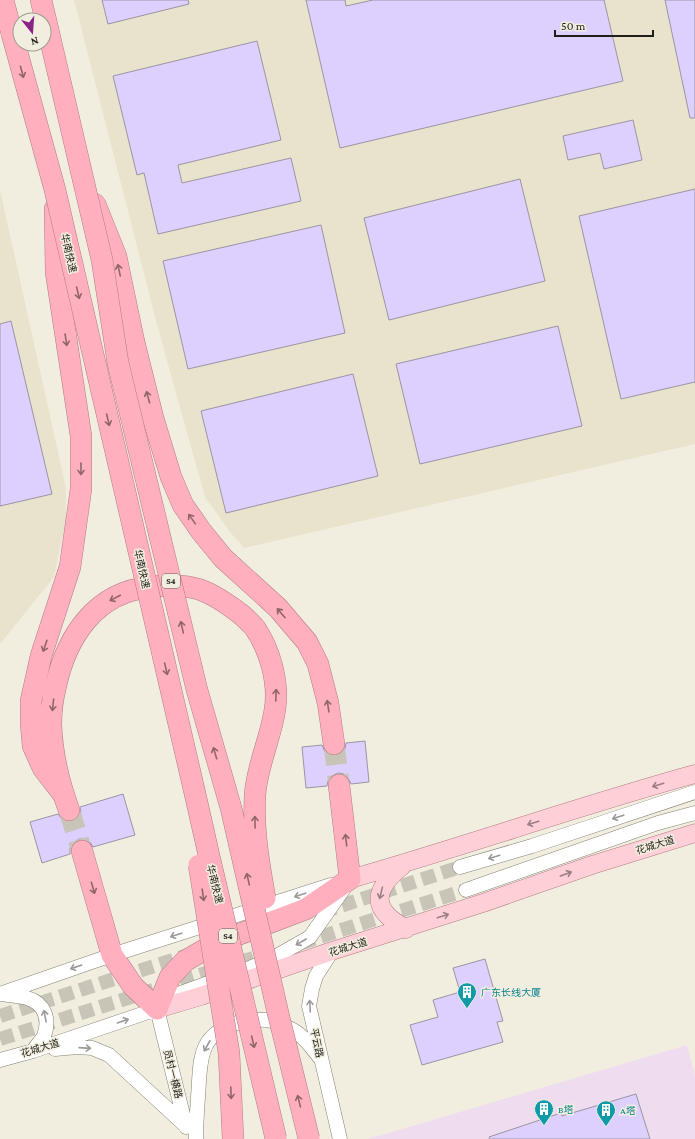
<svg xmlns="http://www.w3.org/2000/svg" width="695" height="1139" font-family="'Crimson Pro','Noto Sans SC',serif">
<rect width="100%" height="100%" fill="#f2eedf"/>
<path fill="#efddef" d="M687,1045L695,1075V1139H368Z"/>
<path fill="#e9e2cc" d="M74,0H695V444L244,548L230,532L205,497L159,332Z
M0,190L66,488V520L54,577L0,644Z"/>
<path fill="#ddd0fe" stroke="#9995a3" d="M102,0H188L189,4L108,24Z
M306,0H345L346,6L373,0H604L623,81L340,148Z
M665,0H695V118H690Z
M257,41L281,140L178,165L182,183L291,158L301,201L158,234L144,173L137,175L113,76Z
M633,120L642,160L604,169L600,153L568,160L563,136Z
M520,179L545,281L389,320L364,218Z
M695,189V382L621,399L579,216Z
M321,225L345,333L188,369L163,261Z
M11,321L52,494L0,506V324Z
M558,326L582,426L420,464L396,364Z
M353,374L378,476L226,513L201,411Z
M365,741L369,782L351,784L348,778L344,774L338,773L332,776L328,781L327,786L306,788L302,747L322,745L325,752L330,755L335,756L342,753L345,749L346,743Z
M123,794L135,835L93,847L90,842L85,839H79L73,843L70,848V854L42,863L30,822L58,814L62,819L67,822L73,821L78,817L81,813L80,807Z
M485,959L503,1021L497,1022L503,1042L422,1065L410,1025L438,1017L433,1000L460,992L453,968Z
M636,1094L650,1139H490L489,1137L561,1113L562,1116Z"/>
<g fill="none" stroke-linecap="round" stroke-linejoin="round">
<path stroke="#c8c4b7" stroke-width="14" stroke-dasharray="14 7" stroke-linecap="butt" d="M322,912L460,867
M301,943L466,890
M0,1016L188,955
M0,1039L272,952"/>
<path stroke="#c8c4b7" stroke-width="21" stroke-dasharray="21 10" stroke-linecap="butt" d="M334,744L339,785
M69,810L82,851"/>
<defs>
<path id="minor" d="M460,867L532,846L695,792
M466,890L658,823L695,813
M332,951L316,976L312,989L309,1006L340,1139
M0,994L112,955L331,885
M2,994C11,996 20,996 27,998C45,1003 50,1020 44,1036C41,1041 36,1046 33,1051
M157,1009L186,1127
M55,1049L77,1047L92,1048L109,1055L186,1126
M0,1060L33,1051L157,1009L178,994L252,967L273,958L310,937L345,887
M196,1139C196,1119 198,1101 199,1081C200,1069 200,1057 206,1045C217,1025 246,1018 267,1020C275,1021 286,1026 293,1030C304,1036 312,1048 320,1058"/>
<path id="major" d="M402,866C386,879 369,898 388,916C393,921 400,925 406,929
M350,879C466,846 579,806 695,774
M157,1009L201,996L332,951L483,903L592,865L695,833"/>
<path id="highway" d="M3,0L12,34
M41,0L46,21
M95,204L116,256L134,342L153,418L171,477L183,505L201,531L223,558L278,608L307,642L318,664L328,703L334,744
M55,209L56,272L81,436V489L70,567L41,656L31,701V724L33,746L43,768L63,794
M69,810C59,783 52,753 51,724C51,711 53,697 56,685C67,636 96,592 150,587C193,582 208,589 242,615
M82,851L112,955L133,986L157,1009L170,977L185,961L216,943L306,909L350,879L339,785"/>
</defs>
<use href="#minor" stroke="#848073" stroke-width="15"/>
<use href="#major" stroke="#b17c84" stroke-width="19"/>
<use href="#highway" stroke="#b17c84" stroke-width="22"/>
<use href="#minor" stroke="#fff" stroke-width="14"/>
<use href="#major" stroke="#ffcfd8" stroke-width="18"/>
<use href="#highway" stroke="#ffafbe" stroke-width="21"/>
<defs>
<path id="highway-bridge" d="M46,21L102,260L118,363L197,690L231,808L278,1013L309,1139
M12,34L55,190L196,798L210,860L276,1139
M242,615C246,619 251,623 255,628C270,650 279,682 275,709C271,738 257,765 255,795C253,830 259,864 265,898
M199,865L229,1053L233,1139"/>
</defs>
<use href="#highway-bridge" stroke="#b17c84" stroke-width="22" stroke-linecap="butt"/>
<use href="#highway-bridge" stroke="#ffafbe" stroke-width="21"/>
</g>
<defs><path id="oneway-shaft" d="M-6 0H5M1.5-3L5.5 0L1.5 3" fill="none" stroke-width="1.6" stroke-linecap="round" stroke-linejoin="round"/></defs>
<g stroke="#90666c">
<use href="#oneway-shaft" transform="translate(22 72) rotate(75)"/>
<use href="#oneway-shaft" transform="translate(119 270) rotate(-102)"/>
<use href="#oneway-shaft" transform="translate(78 293) rotate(77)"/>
<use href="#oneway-shaft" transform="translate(66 340) rotate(81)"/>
<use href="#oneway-shaft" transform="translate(148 397) rotate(-105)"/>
<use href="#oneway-shaft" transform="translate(108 420) rotate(77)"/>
<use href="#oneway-shaft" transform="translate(81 469) rotate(90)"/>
<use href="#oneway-shaft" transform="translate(192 519) rotate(-125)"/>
<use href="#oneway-shaft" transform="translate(115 598) rotate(152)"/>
<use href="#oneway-shaft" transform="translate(281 613) rotate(-131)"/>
<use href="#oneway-shaft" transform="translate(182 627) rotate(-103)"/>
<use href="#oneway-shaft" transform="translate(45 646) rotate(109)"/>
<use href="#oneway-shaft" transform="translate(166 669) rotate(77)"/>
<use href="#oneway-shaft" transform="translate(276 695) rotate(-88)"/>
<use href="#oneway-shaft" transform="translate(53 705) rotate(96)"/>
<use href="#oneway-shaft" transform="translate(328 706) rotate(-99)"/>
<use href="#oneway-shaft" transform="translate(215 753) rotate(-106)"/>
<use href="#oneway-shaft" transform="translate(255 822) rotate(-91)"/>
<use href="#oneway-shaft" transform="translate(346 840) rotate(-97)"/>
<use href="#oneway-shaft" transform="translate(248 879) rotate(-103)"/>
<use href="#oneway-shaft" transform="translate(93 888) rotate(74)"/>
<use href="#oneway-shaft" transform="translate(203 895) rotate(82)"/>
<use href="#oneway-shaft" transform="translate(253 1042) rotate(77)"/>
<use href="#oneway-shaft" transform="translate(231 1093) rotate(88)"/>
<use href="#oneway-shaft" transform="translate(299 1101) rotate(-104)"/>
</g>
<g stroke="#9b7f82">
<use href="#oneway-shaft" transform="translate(658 785) rotate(163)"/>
<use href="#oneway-shaft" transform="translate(533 823) rotate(163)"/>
<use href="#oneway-shaft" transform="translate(566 874) rotate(-20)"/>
<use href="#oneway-shaft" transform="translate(381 893) rotate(104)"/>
<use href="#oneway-shaft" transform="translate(443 916) rotate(-18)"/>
</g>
<g stroke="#9b9a98">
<use href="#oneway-shaft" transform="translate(618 817) rotate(162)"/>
<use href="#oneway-shaft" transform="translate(494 857) rotate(163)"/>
<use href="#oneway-shaft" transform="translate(300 895) rotate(162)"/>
<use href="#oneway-shaft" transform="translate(176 935) rotate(162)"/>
<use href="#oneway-shaft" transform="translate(301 942) rotate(150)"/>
<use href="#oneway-shaft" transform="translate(76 967) rotate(161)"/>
<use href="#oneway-shaft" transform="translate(310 1006) rotate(-93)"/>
<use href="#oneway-shaft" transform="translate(45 1016) rotate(-101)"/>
<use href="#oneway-shaft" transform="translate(123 1021) rotate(-19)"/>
<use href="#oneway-shaft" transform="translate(207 1046) rotate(119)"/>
<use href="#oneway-shaft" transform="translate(85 1048) rotate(4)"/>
</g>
<defs>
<symbol id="building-pin" viewBox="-11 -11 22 30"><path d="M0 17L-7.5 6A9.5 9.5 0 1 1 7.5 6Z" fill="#0f9aa8" stroke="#f2eedf"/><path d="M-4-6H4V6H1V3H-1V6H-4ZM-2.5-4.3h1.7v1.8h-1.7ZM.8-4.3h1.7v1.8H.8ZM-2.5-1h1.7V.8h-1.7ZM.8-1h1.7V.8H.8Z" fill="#fff"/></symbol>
</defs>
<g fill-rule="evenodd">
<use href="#building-pin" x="456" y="981" width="22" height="30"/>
<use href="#building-pin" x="533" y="1098" width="22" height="30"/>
<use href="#building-pin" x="595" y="1099" width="22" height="30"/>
</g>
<g text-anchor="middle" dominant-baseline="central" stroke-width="3" stroke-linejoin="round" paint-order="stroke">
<g fill="#f2eedf" stroke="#5f5c54" stroke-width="1">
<rect x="162" y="574" width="18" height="14" rx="3"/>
<rect x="219" y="929" width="18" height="14" rx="3"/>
</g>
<g font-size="9" font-weight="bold" fill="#201e19">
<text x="171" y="581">S4</text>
<text x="228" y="936">S4</text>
</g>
<g font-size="10" fill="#201e19" stroke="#f2eedf">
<text transform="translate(69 253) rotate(77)">华南快速</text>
<text transform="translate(142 569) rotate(77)">华南快速</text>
<text transform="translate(655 845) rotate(-17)">花城大道</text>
<text transform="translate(215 884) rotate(76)">华南快速</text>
<text transform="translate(348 947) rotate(-17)">花城大道</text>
<text transform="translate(317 1043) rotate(78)">平云路</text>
<text transform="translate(40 1048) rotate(-17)">花城大道</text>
<text transform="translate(173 1074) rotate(76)">员村一横路</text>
</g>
<g font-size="10" fill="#0d838f" stroke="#f2eedf" text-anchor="start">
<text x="481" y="992">广东长线大厦</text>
<text x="558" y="1109">B塔</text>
<text x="620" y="1110">A塔</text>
</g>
</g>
<g transform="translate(32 32) rotate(163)"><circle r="19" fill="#f2eedf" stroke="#9e9b90"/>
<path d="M0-3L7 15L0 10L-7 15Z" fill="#8b2288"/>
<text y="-6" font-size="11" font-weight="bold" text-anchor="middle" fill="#201e19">N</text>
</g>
<path d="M555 30v6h98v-6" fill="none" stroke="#201e19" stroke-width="2"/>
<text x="561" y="30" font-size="12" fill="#201e19" stroke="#f2eedf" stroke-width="3" paint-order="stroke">50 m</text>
</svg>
